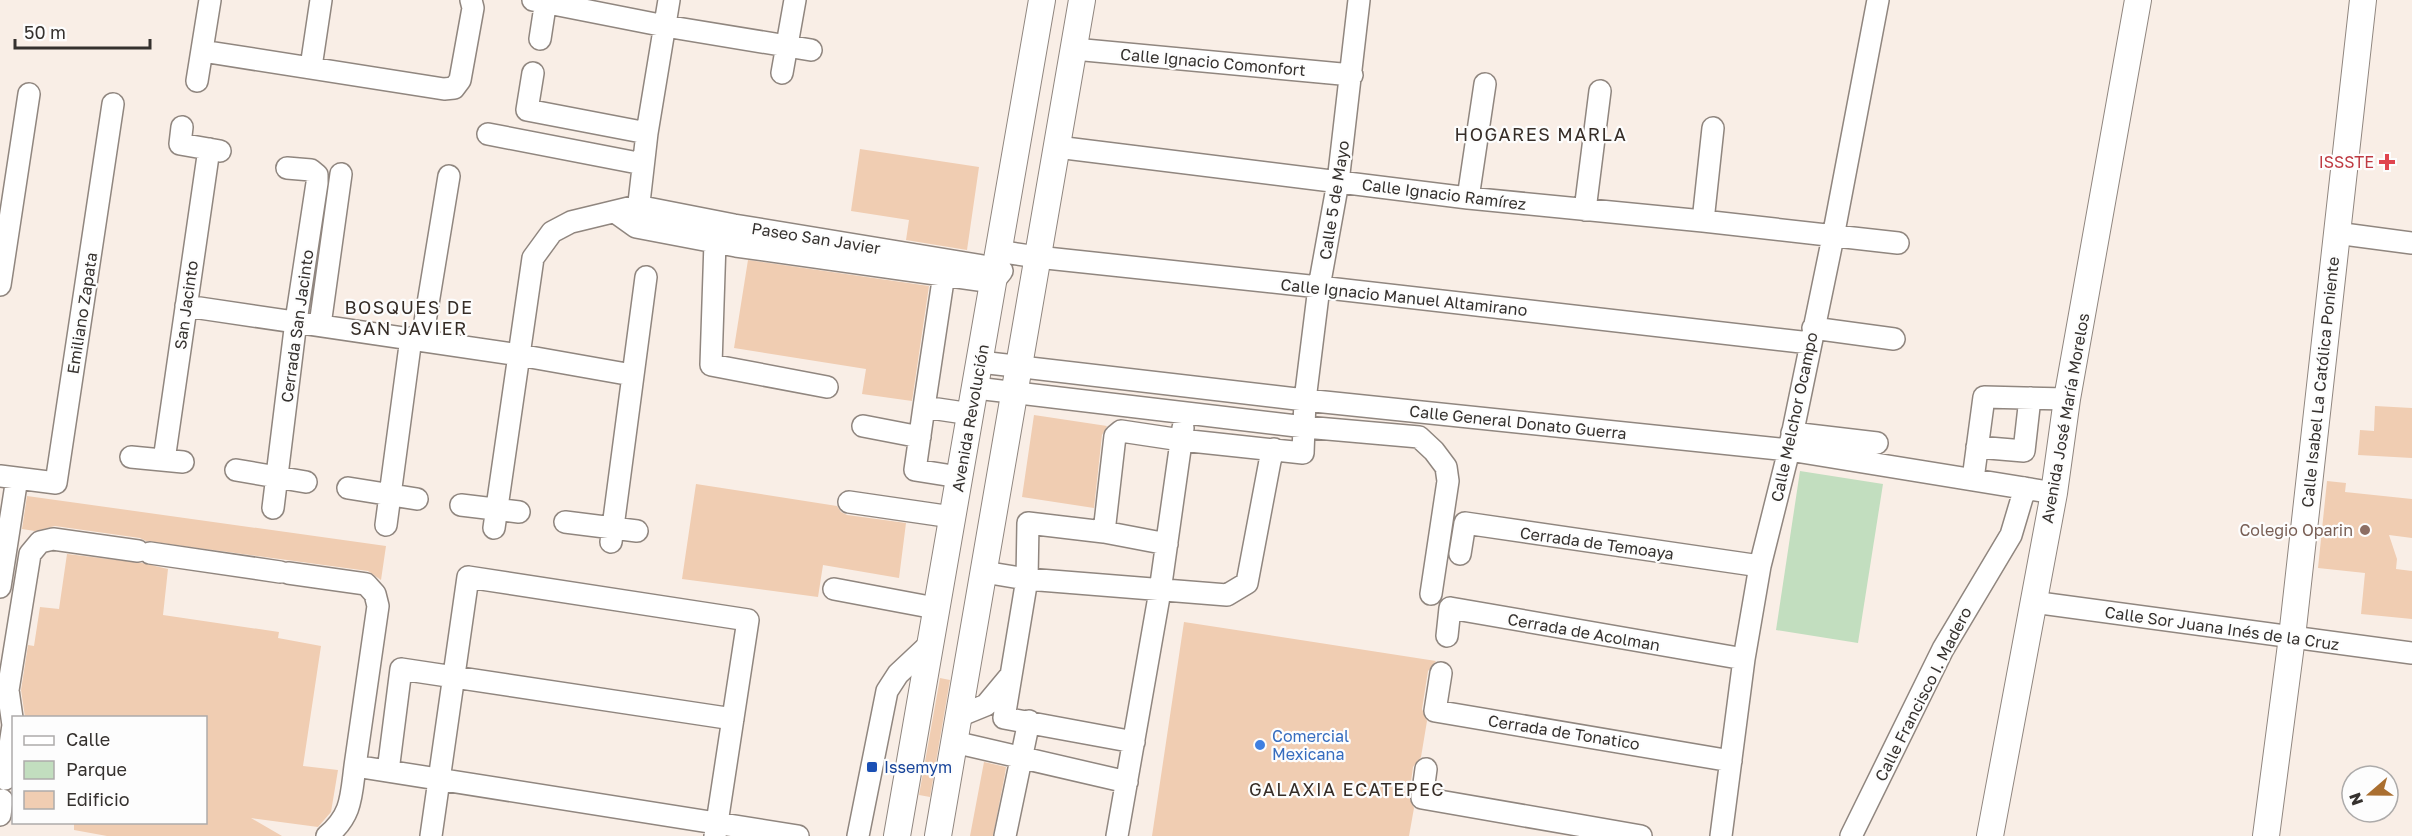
<svg xmlns="http://www.w3.org/2000/svg" width="2412" height="836" font-family="'Golos Text',sans-serif">
<rect width="100%" height="100%" fill="#f9eee6"/>
<path fill="#c2debf" d="M1800,471L1883,484L1858,643L1776,630Z"/>
<path fill="#f0cdb2" d="M860,149L979,167L967,250L906,240L909,220L851,211Z
M748,260L929,286L912,401L862,394L866,369L734,348Z
M2375,406L2412,408V458L2358,455L2360,430L2374,431Z
M1034,415L1107,426L1102,435L1094,508L1022,497Z
M2327,481L2346,483L2345,492L2412,499V538L2389,535L2397,559L2396,569L2412,571V619L2361,614L2365,573L2318,568Z
M696,484L837,506L841,512L847,515L906,523L899,578L823,565L818,597L682,579Z
M27,496L386,546L381,580L368,571L146,541L140,538L55,526L35,531L22,529Z
M67,554L142,563L168,569L163,615L279,632L278,638L321,646L303,766L338,770L331,812L318,827L251,818L282,836H107L74,830V822H206V717H25L21,690L28,645L34,646L40,607L59,609Z
M1184,622L1436,661L1428,671L1422,709L1427,721L1421,757L1413,767L1409,797L1414,808L1409,836H1152Z
M940,678L950,680L930,797L919,795Z
M984,762L1006,767L1005,774L993,836H970Z"/>
<g fill="none" stroke-linecap="round" stroke-linejoin="round">
<defs>
<path id="minor" d="M533,0L665,26L811,50
M540,39L546,0
M1074,49L1352,75
M202,51L444,89L454,88L460,80L473,8L471,0
M311,67L321,0
M533,73L527,110L647,133
M782,73L795,0
M197,81L210,0
M182,127L180,144L220,151
M488,134L643,164
M1057,147L1468,198L1703,221L1898,243
M1468,198L1485,84
M1585,210L1600,91
M615,212L636,227L736,246L993,282L1002,271
M637,220L647,133L669,0
M1703,221L1713,128
M2336,233L2412,243
M715,242L711,365L827,387
M998,251L1037,257L1319,287L1810,343
M944,274L924,407L971,414
M0,285L29,94
M186,306L519,355L632,375
M320,325L341,174
M1813,328L1894,339
M422,340L449,176
M980,362L1305,400L1789,450L2054,493
M976,388L1305,427L1419,437L1434,451L1446,467L1448,481L1431,594
M924,407L915,470L959,477
M863,426L920,437
M1792,433L1877,443
M1977,447L2024,451L2030,398
M131,457L183,462
M164,460L209,149
M236,470L306,482
M0,476L56,483L113,104
M1973,479L1984,397L2067,399
M348,488L417,499
M849,502L952,517
M461,505L519,512
M273,508L296,321L317,183V175L311,170L287,168
M565,522L637,531
M386,525L411,338
M494,528L533,258L552,232L571,222L637,206L734,225L995,268
M1104,532L1115,436L1121,431L1181,440L1303,453L1305,400L1319,287L1338,182L1359,0
M611,542L646,277
M150,553L280,572
M1460,554L1465,523L1760,566
M984,572L1027,579L1227,595L1247,583L1270,461L1274,449
M288,573L366,584L375,594L378,606L355,766
M0,587L17,478
M834,589L935,608
M2032,602L2412,653
M1447,636L1450,608L1744,659
M1441,673L1435,711L1731,761
M959,716L986,705L1011,675
M954,742L1127,782
M1134,742L1004,718L1027,579L1028,523L1104,532L1167,544
M1426,769L1422,798L1641,836
M388,771L401,669L733,719
M5,779L13,725L8,690L30,554L40,542L53,539L138,551
M0,815L2,800
M327,836C352,815 351,797 355,766L798,836
M431,836L468,577L748,620L715,836
M858,836L887,691L898,674L930,644
M1005,836L1029,721
M1117,836L1160,591L1183,428
M1721,836L1744,659L1760,566L1789,450L1833,237L1878,0
M1851,836L1943,649L2011,535L2025,488"/>
<path id="major" d="M897,836L1042,0
M938,836L1082,0
M1990,836L2054,493L2067,399L2138,0
M2266,836L2292,637L2363,0"/>
</defs>
<use href="#minor" stroke="#90867f" stroke-width="24"/>
<use href="#major" stroke="#90867f" stroke-width="28"/>
<use href="#minor" stroke="#fff" stroke-width="21"/>
<use href="#major" stroke="#fff" stroke-width="26"/>
</g>
<path fill="#e0444e" stroke="#fdfdfd" stroke-width="2" d="M2384 153h6v6h6v6h-6v6h-6v-6h-6v-6h6z"/>
<circle fill="#8d6e63" stroke="#fdfdfd" stroke-width="2" cx="2365" cy="530" r="6"/>
<circle fill="#3f7fe0" stroke="#fdfdfd" stroke-width="2" cx="1260" cy="745" r="6"/>
<rect fill="#1a4fb4" stroke="#fdfdfd" stroke-width="2" x="866" y="761" width="12" height="12" rx="3"/>
<g text-anchor="middle" dominant-baseline="central" stroke-width="4.5" stroke-linejoin="round" paint-order="stroke">
<g font-size="16" fill="#35312e" stroke="#fdfdfd">
<text transform="translate(1213 62) rotate(5)">Calle Ignacio Comonfort</text>
<text transform="translate(1444 194) rotate(7)">Calle Ignacio Ramírez</text>
<text transform="translate(1334 200) rotate(-81)">Calle 5 de Mayo</text>
<text transform="translate(816 238) rotate(9)">Paseo San Javier</text>
<text transform="translate(1404 297) rotate(6)">Calle Ignacio Manuel Altamirano</text>
<text transform="translate(186 305) rotate(-82)">San Jacinto</text>
<text transform="translate(82 313) rotate(-81)">Emiliano Zapata</text>
<text transform="translate(297 326) rotate(-82)">Cerrada San Jacinto</text>
<text transform="translate(2320 382) rotate(-84)">Calle Isabel La Católica Poniente</text>
<text transform="translate(1794 417) rotate(-78)">Calle Melchor Ocampo</text>
<text transform="translate(970 418) rotate(-80)">Avenida Revolución</text>
<text transform="translate(2065 418) rotate(-80)">Avenida José María Morelos</text>
<text transform="translate(1518 422) rotate(6)">Calle General Donato Guerra</text>
<text transform="translate(1597 543) rotate(8)">Cerrada de Temoaya</text>
<text transform="translate(2222 628) rotate(8)">Calle Sor Juana Inés de la Cruz</text>
<text transform="translate(1584 632) rotate(10)">Cerrada de Acolman</text>
<text transform="translate(1923 694) rotate(-63)">Calle Francisco I. Madero</text>
<text transform="translate(1564 732) rotate(9)">Cerrada de Tonatico</text>
</g>
<g font-size="16" fill="#be3a42" stroke="#fdfdfd" text-anchor="end">
<text x="2374" y="162">ISSSTE</text>
</g>
<g font-size="16" fill="#785e54" stroke="#fdfdfd" text-anchor="end">
<text x="2353" y="530">Colegio Oparin</text>
</g>
<g font-size="16" fill="#366cbe" stroke="#fdfdfd" text-anchor="start">
<text x="1272" y="736">Comercial<tspan x="1272" dy="18">Mexicana</tspan></text>
</g>
<g font-size="16" fill="#164399" stroke="#fdfdfd" text-anchor="start">
<text x="884" y="767">Issemym</text>
</g>
<g font-size="18" letter-spacing="1.5" fill="#362d27" stroke="#fdfdfd">
<text x="1541" y="134">HOGARES MARLA</text>
<text x="409" y="307">BOSQUES DE<tspan x="409" dy="21">SAN JAVIER</tspan></text>
<text x="1347" y="789">GALAXIA ECATEPEC</text>
</g>
</g>
<rect x="12" y="716" width="195" height="108" fill="#fdfdfd" stroke="#adabaa" stroke-width="1.5"/>
<rect x="24" y="736" width="30" height="9" fill="#ffffff" stroke="#adabaa" stroke-width="1.5"/>
<text x="66" y="746" font-size="18" fill="#35312e">Calle</text>
<rect x="24" y="761" width="30" height="18" fill="#c2debf" stroke="#adabaa" stroke-width="1.5"/>
<text x="66" y="776" font-size="18" fill="#35312e">Parque</text>
<rect x="24" y="791" width="30" height="18" fill="#f0cdb2" stroke="#adabaa" stroke-width="1.5"/>
<text x="66" y="806" font-size="18" fill="#35312e">Edificio</text>
<g transform="translate(2370 794) rotate(250)"><circle r="28" fill="#fdfdfd" stroke="#adabaa" stroke-width="1.5"/>
<path d="M0-4.5L10 22L0 15L-10 22Z" fill="#aa6f30"/>
<text y="-9" font-size="16" font-weight="bold" text-anchor="middle" fill="#35312e">N</text>
</g>
<path d="M15 39v9h135v-9" fill="none" stroke="#35312e" stroke-width="3"/>
<text x="24" y="39" font-size="18" fill="#35312e" stroke="#fdfdfd" stroke-width="4.5" paint-order="stroke">50 m</text>
</svg>
